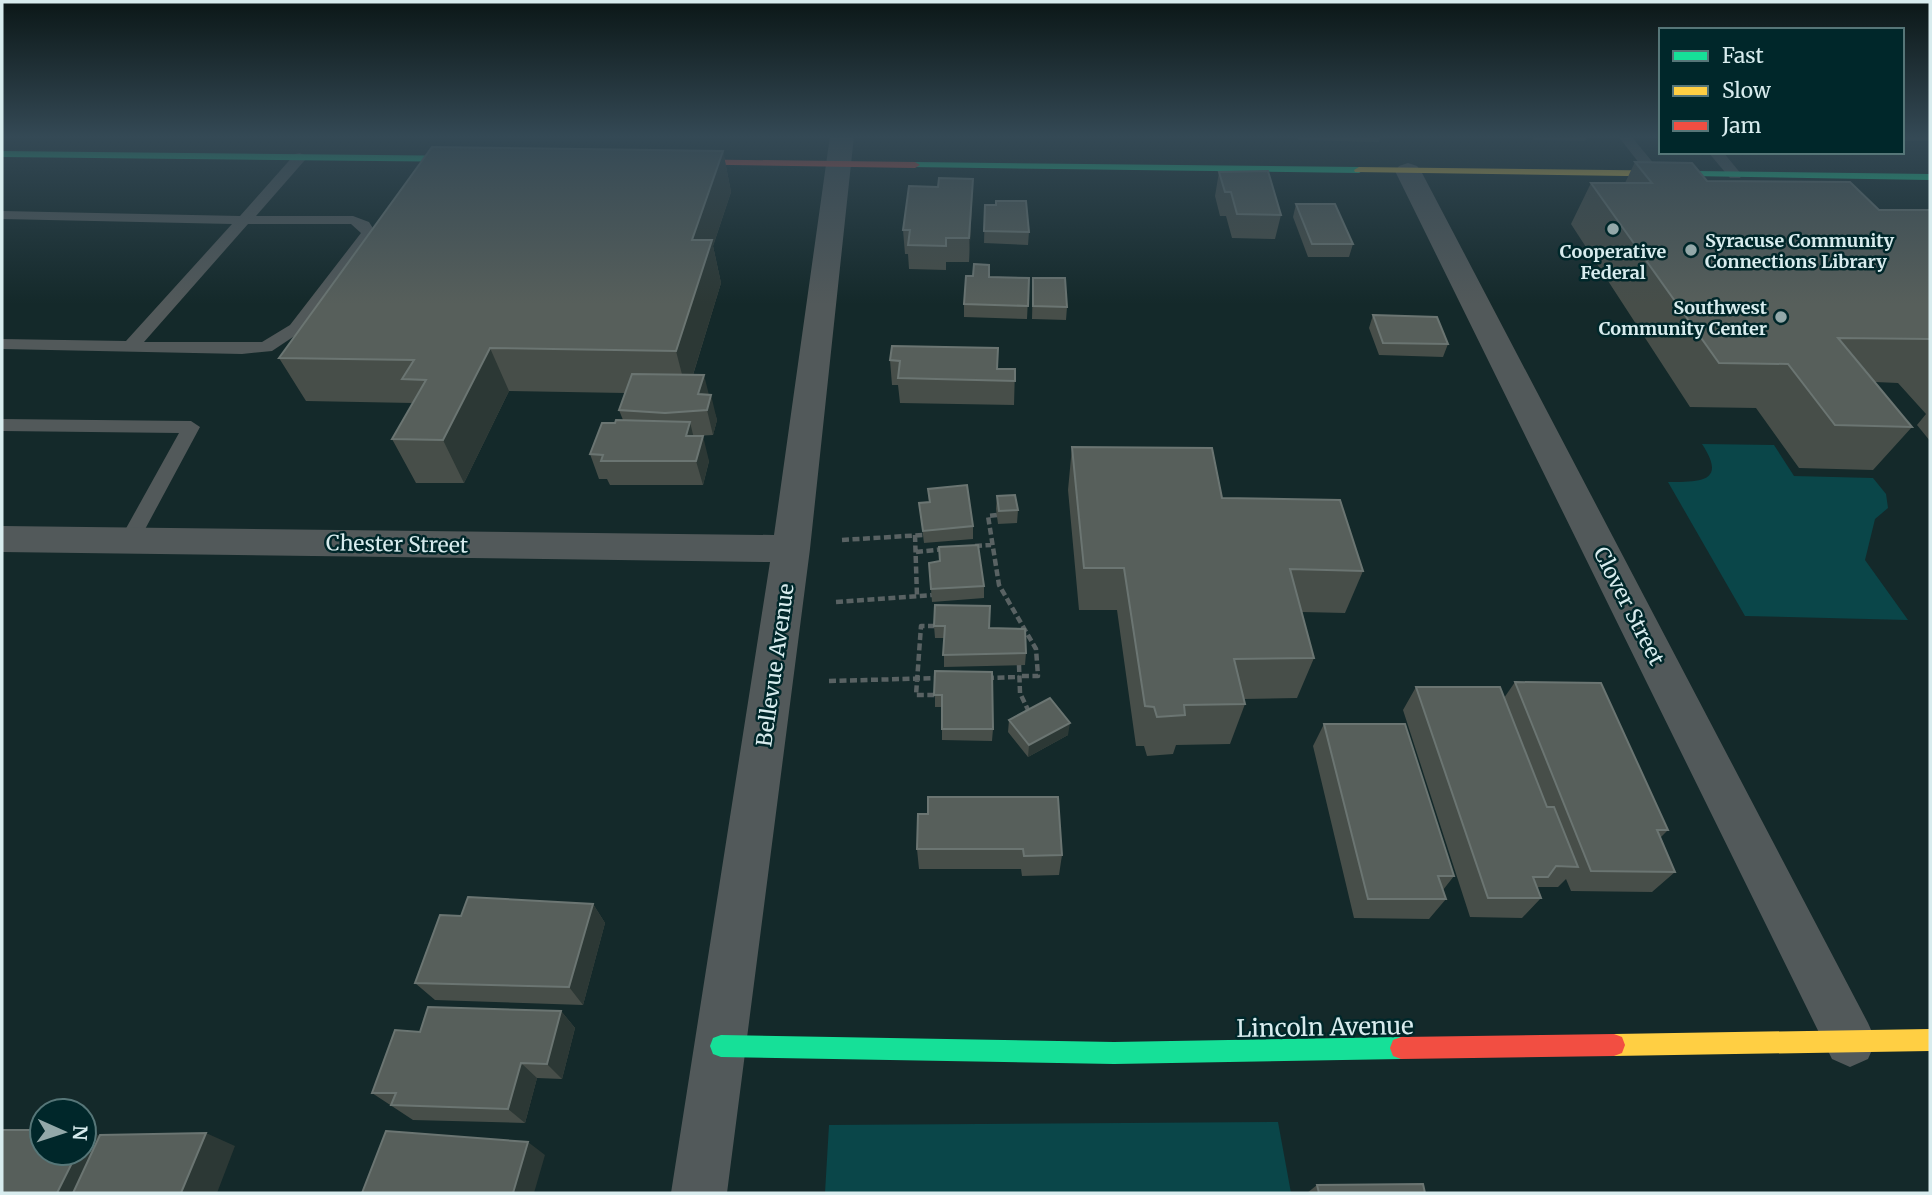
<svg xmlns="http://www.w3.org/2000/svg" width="1932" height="1195" font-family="Merriweather,serif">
<rect width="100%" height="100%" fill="#14292a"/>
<path fill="#0a4649" d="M1702,444L1774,445L1794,476L1873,478L1886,494L1888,508L1875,519L1865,560L1908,620L1745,616L1668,482C1701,482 1727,482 1702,444Z
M1278,1122L1291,1193H825L829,1125Z"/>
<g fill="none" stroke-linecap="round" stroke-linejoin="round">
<path stroke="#596263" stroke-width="4.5" stroke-dasharray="7 3.5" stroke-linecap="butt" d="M997,515L988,516L999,585L1036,649L1038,676H1019
M915,535L917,596
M842,540L923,535
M975,546L991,545
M916,552L945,549
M836,602L932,595
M935,626H921L916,695H936
M1019,665L1020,693L1030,714
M987,678L1019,677
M829,681L940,678"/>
<path fill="#52595a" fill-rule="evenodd" d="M1618,136H1631L1660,171V177H1650Z
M1708,152H1723L1742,175L1740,178H1730Z
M300,153L307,157L305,160L256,216H353L369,222L376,233L302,331L272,351L242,354L2,349V339L126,341L232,224L2,219V211L240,216L295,154ZM248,224H351L361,233L290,325L262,342H144Z
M2,419L191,421L200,427L136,546H122L119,541L179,433L2,431Z"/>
<path fill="#52595a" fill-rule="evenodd" d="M830,136H854L810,549L727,1193H671L770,562L2,552V526L774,535Z
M1408,163L1417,166L1421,171L1868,1023L1876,1041L1868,1059L1850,1067L1832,1059L1395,171L1399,166Z"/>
<path fill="#16e098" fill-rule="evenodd" d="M2,151L476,156L481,159L476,162L2,157Z
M915,162L1359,167L1364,170L1359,173L911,167L910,165Z
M1695,171L1930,174V180L1691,176L1690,174Z
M721,1035L1114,1042L1401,1037L1409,1040L1412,1048L1409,1056L1401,1059L1114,1064L721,1057L713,1054L710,1046L713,1038Z"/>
<path fill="#ffcf43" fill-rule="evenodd" d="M1359,167L1695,171L1700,174L1695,177L1355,172L1354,170Z
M1930,1029V1051L1614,1056L1606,1053L1603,1045L1606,1037L1614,1034Z"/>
<path fill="#f24e42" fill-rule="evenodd" d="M672,159L915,162L920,165L915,168L668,164L667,162Z
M1614,1034L1622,1037L1625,1045L1622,1053L1614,1056L1401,1059L1393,1056L1390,1048L1393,1040L1401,1037Z"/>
</g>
<path fill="#474e49" d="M1297,136H1381L1379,142L1298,140Z
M1531,136H1587L1585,141L1534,140Z
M1902,136H1930V141H1903Z
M723,151L731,192L713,246L721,283L693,375L709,395L717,420L713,435L695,436L709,461L703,485H610L607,479H599L590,454L615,423L623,420L619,410L625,393L509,391L464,483H416L392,439L413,403L306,401L279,358Z
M1635,162L1707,181L1879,210H1930V441L1917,425L1926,414L1898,383L1875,382L1912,427L1873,470L1799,468L1756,408L1690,407L1571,224L1591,183H1625Z
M1219,172L1281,215L1275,239L1232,238L1226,216H1220L1215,196Z
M973,179L972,203L969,262H946V270L909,269L908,254H905L903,230L938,187Z
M1296,204L1353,244L1349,257H1308L1293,217Z
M985,205L1029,232L1028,245L984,243Z
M973,276L1029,278L1027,319L964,317V304Z
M1033,278L1067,307L1066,320L1032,319Z
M1373,315L1448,344L1443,357L1379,355L1369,328Z
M890,360L998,369H1015L1014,405L900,403L898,385H892Z
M1072,447L1222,498L1363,571L1345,613L1302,612L1314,658L1297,698L1243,699L1245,704L1230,744L1176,745L1173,754L1147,756L1144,746H1136L1117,610H1079L1068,490Z
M928,489L973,526V539L924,543L919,503H929Z
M997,496L1018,510L1017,523L998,524L996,509Z
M939,547L984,586V598L932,602L929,563L940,562Z
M934,626L989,628L1026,653L1025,665L944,667V638H935Z
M935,671L993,729L992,741L942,740V707H935Z
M1515,682L1668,830L1660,838L1675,872L1652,892L1571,891L1566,879L1558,887H1539L1537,888L1541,898L1522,918L1470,917L1403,710L1416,687L1504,698Z
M1009,720L1068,735L1028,757L1008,732Z
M1324,724L1454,876L1443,890L1446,899L1429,919L1354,918L1313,746Z
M928,814L1062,855L1059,875L1022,876L1021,869H919L917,849Z
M593,904L605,923L583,1005L435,1000L415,983L461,916Z
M561,1011L575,1028L562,1079L537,1078L525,1123L413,1120L372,1093L420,1032Z
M1317,1185L1425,1193H1307Z"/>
<path fill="#2c3835" d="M723,151L731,192L713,246L721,283L687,394L676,351L692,240Z
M973,179L972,203L969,262V238Z
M490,348L509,391L464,483L443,440Z
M704,375L710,399L711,395L717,420L713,435L707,410L698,394Z
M690,422L696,447L686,436Z
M703,436L709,461L703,485L696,461Z
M1070,723L1068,735L1028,757L1029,745Z
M593,904L605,923L583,1005L569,987Z
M561,1011L575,1028L562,1079L547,1064Z
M521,1063L537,1078L525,1123L508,1109Z
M88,1131L121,1144L98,1193H57L77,1153H84V1138Z
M206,1133L235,1146L217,1193H181Z
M528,1142L545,1155L534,1193H513Z"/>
<path fill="#575f5b" stroke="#6b7572" stroke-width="2" d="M432,147L723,151L692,240H712L676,351L490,348L443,440L392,439L426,380L402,379L414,360L279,358Z
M1635,162L1692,163L1707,181L1850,182L1879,210H1930V339L1838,338L1912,427L1835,425L1788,364L1719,363L1591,183H1652Z
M1268,171L1281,215L1237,214L1231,192H1225L1219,172Z
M939,178L973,179L969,238H946V246L908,245L910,230H903L909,186L938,187Z
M996,201H1026L1029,232L984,231L985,205H996Z
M1296,204H1335L1353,244H1312Z
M974,264L989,265V277L1029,278L1028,306L964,304L966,276H973Z
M1033,278H1065L1067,307L1033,306Z
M1373,315L1437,317L1448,344L1383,343Z
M892,346L998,348L997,369H1015V381L898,378L900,361L890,360Z
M632,374L704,375L698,394L711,395L707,410L665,413L619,410Z
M616,420L690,422L686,436H703L696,461H601L603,455L590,454L602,423H615Z
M1072,447L1212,448L1222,498L1340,500L1363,571L1290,569L1314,658L1234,659L1245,704L1184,705L1185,715L1157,717L1154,707L1145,706L1124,568H1084Z
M967,485L973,526L923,531L919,503L930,502L928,489Z
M1015,495L1018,510L999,511L997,496Z
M978,545L984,586L931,589L929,563L940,561L939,547Z
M935,605L990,606L989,628L1025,629L1026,653L943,655L945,626H934Z
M935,671L992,672L993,729H942V695H934Z
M1515,682L1601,683L1668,830H1657L1675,872L1591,871Z
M1416,687H1500L1547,807H1554L1578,867L1556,866L1548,877H1533L1541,898H1488Z
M1050,698L1070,723L1029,745L1009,720Z
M1324,724H1405L1454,876H1438L1446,899H1368Z
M928,797H1058L1062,855L1024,856L1023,849H917L918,814H928Z
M468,897L593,904L569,987L415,983L440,915L461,916Z
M428,1007L561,1011L547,1064L521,1063L508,1109L391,1105L396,1093H372L395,1030L420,1032Z
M2,1130H42V1153H77L57,1193H2Z
M386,1131L528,1142L513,1193H362Z
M206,1133L181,1193H73L100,1135Z
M1423,1184L1425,1193H1319L1317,1185Z"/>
<linearGradient id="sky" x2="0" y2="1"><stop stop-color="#0b1717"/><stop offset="0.45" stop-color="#344955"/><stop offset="1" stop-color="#344955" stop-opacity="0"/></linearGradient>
<rect width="1932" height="304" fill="url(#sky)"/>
<g fill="#93a8a9" stroke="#00272a" stroke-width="2.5">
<circle cx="1613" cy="229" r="7"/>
<circle cx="1691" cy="250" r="7"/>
<circle cx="1781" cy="317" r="7"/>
</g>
<g text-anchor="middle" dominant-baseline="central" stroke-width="5" stroke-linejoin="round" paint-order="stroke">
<g font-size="18" font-weight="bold" fill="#d8ecee" stroke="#00272a" text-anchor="start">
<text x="1705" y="240">Syracuse Community<tspan x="1705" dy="21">Connections Library</tspan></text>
<text x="1613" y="251" text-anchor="middle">Cooperative<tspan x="1613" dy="21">Federal</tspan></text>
<text x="1767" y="307" text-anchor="end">Southwest<tspan x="1767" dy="21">Community Center</tspan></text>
</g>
<g font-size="21" fill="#d8ecee" stroke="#00272a">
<text transform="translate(397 544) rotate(1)">Chester Street</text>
<text transform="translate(1629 606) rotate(63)">Clover Street</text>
<text transform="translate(775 665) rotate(-82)">Bellevue Avenue</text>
</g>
<g font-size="24" fill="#d8ecee" stroke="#00272a">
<text transform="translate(1325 1027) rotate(-1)">Lincoln Avenue</text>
</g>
</g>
<rect width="1932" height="1195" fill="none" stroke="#d8ecee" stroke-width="7"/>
<rect x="1659" y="28" width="245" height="126" fill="#00272a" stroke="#567678" stroke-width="2"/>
<rect x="1673" y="51" width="35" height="10" fill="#16e098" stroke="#567678" stroke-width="2"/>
<text x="1722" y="63" font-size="21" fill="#d8ecee">Fast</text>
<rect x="1673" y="86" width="35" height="10" fill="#ffcf43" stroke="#567678" stroke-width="2"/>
<text x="1722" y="98" font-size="21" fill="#d8ecee">Slow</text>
<rect x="1673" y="121" width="35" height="10" fill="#f24e42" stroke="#567678" stroke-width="2"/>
<text x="1722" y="133" font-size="21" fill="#d8ecee">Jam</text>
<g transform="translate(63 1132) rotate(93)"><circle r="33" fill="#00272a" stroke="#567678" stroke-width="2"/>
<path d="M0-5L12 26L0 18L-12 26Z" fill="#93a8a9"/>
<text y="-10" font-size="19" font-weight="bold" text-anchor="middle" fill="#d8ecee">N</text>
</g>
</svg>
